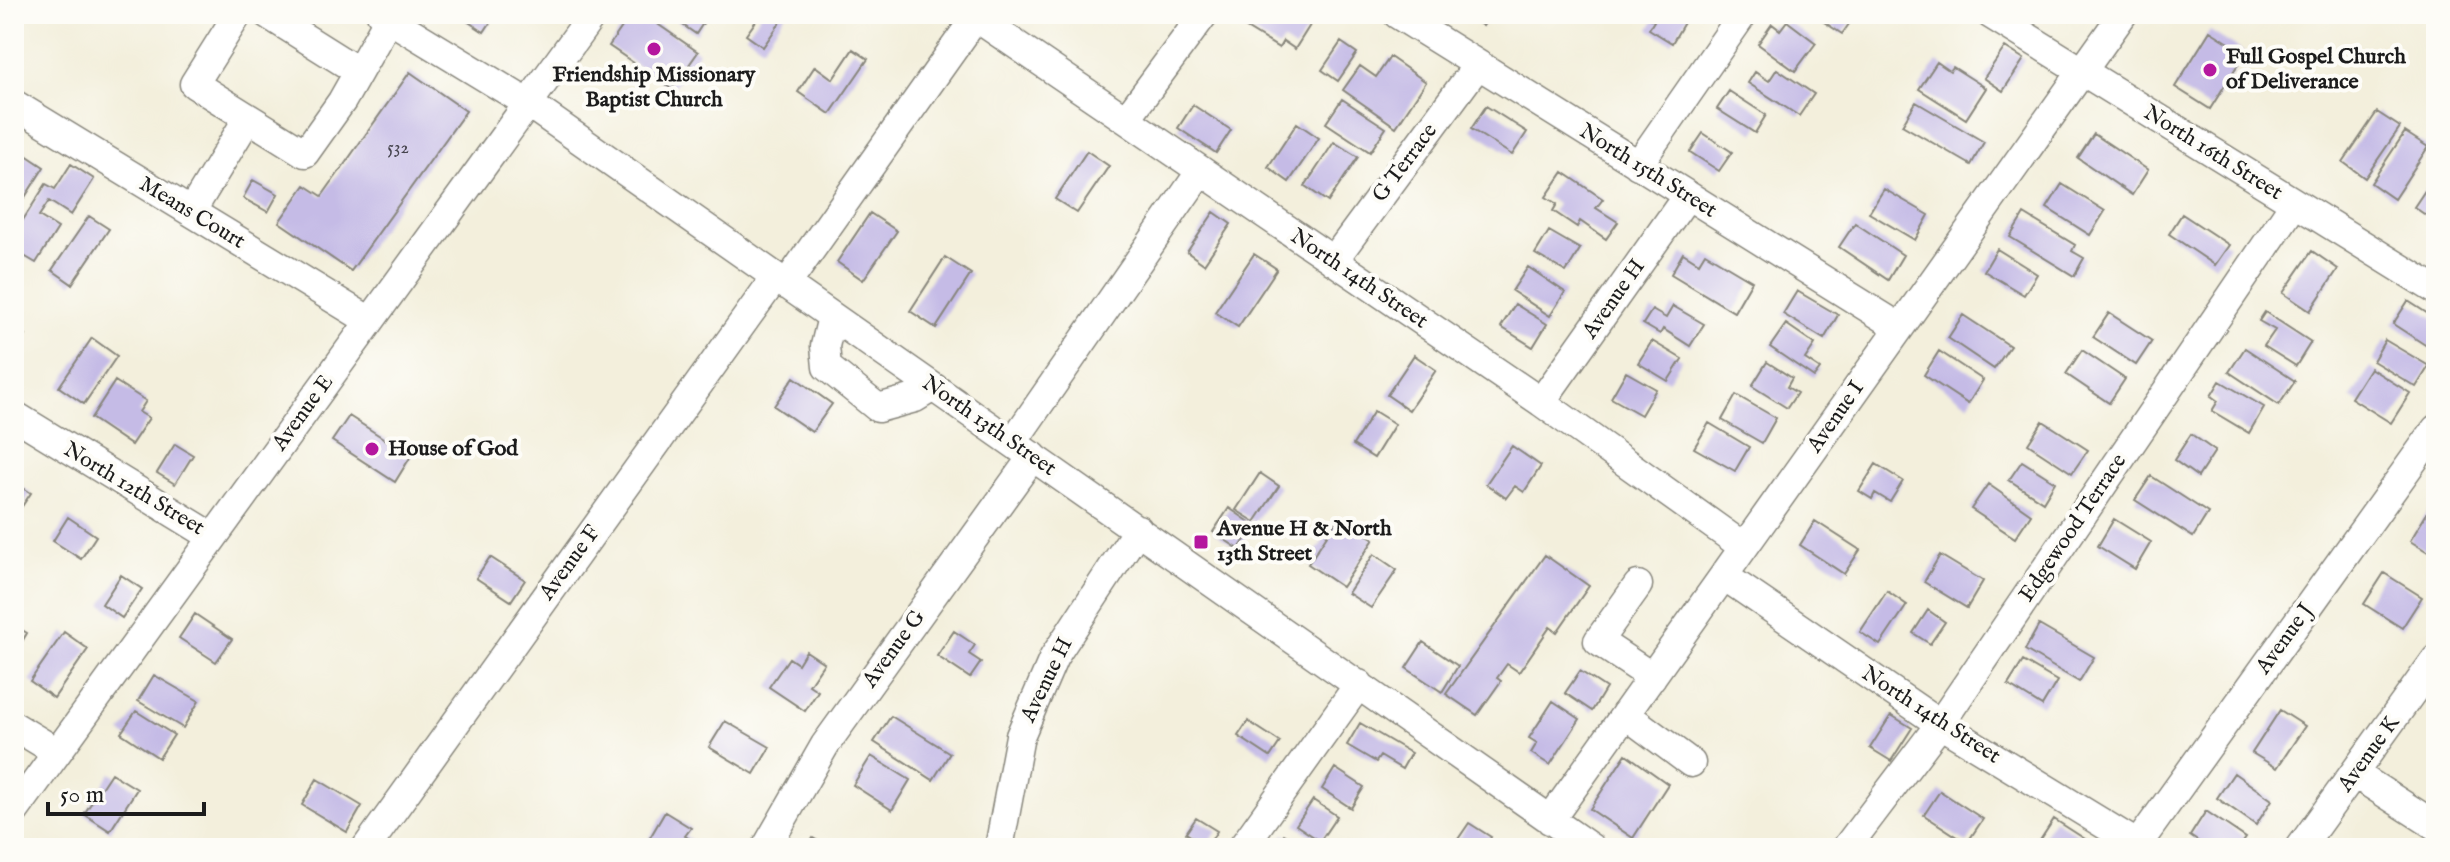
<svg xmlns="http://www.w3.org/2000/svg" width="2450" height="862" font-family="'IM FELL English',serif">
<rect width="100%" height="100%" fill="#fdfcf7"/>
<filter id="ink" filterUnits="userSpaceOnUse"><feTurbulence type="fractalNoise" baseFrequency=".0125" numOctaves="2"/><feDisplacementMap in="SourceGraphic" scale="16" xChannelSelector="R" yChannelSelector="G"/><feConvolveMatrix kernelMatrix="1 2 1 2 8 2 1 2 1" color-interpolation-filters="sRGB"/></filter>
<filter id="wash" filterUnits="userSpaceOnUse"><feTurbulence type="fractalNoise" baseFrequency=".006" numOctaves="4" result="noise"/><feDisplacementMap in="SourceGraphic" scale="32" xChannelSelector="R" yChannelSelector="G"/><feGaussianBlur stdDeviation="1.8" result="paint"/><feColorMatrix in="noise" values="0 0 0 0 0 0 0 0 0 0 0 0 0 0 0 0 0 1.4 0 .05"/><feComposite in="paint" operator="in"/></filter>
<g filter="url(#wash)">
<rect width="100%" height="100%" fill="#f3efdc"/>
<g id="blocks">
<path fill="#c5bbe6" d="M467,14H496L484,32L464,19Z
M631,14H643L698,52L672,89L609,46Z
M667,14H709L696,34Z
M761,14H786L763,47L746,35Z
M1240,14H1317L1295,49L1283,41L1279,48L1235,21Z
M1465,14H1491L1483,26Z
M1642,14H1689L1672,43L1649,29L1654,21Z
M1812,14H1856L1842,34Z
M1787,21L1816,43L1795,71L1758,44L1772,24L1780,30Z
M2210,31L2245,53L2210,109L2175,87Z
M1341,42L1357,53L1338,81L1322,70Z
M2005,47L2024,59L2003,91L1984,78Z
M853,49L868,59L830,114L798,92L815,66L833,79Z
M1390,57L1426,82L1396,127L1343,90L1360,66L1376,77Z
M1937,62L1950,71L1953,67L1986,88L1966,119L1919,89Z
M1777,69L1814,94L1799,116L1748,83L1755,72L1769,81Z
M410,72L466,111L351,271L279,222L305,185L322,196Z
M1729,91L1766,115L1755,133L1717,109Z
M1342,99L1386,128L1370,152L1326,123Z
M1916,102L1984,142L1971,165L1902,125Z
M1193,105L1231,130L1216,153L1178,128Z
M1486,106L1527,132L1512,155L1471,129Z
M2377,112L2400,127L2365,178L2343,162Z
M1297,123L1319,138L1289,182L1268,167Z
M2405,132L2428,147L2394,199L2371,183Z
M1703,133L1732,152L1719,171L1690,152Z
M2094,134L2148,170L2132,195L2078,158Z
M1334,142L1358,157L1328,202L1305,186Z
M1087,151L1109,166L1077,213L1055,199Z
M23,153L44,167L25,197L14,190V167Z
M71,164L94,179L71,215L49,201L39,216L58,228L36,263L14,250V234L46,184L55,189Z
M1563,172L1603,199L1596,208L1618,222L1606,239L1580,221L1577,227L1553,211L1557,204L1546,197Z
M2436,174V222L2414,207Z
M253,180L278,194L268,212L243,198Z
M2062,184L2105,211L2090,235L2047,208Z
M1884,189L1929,215L1915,240L1869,213Z
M1214,212L1231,224L1204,264L1187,252Z
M870,213L897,231L863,280L837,262Z
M2024,214L2075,245L2072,251L2084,258L2074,276L2010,237Z
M2182,214L2229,245L2215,265L2169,234Z
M89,216L109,229L72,284L52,270Z
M1855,223L1903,255L1888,280L1839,247Z
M1549,231L1580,249L1566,272L1535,254Z
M1997,249L2037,274L2024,295L1984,271Z
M2312,251L2338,269L2310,311L2283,293Z
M1683,253L1699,263L1705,253L1752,281L1734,312L1671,274Z
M1254,254L1277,269L1238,327L1215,312Z
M945,257L971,274L936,328L910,311Z
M1528,267L1565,292L1550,316L1512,291Z
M1797,291L1838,315L1824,339L1783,314Z
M2408,301L2436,319V352L2393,324Z
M1515,304L1547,324L1533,347L1501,327Z
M1673,306L1704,324L1690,346L1663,329L1660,334L1643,324L1652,310L1666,318Z
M2265,312L2311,342L2296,366L2264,346L2275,330L2259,321Z
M2109,313L2152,341L2136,365L2093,337Z
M1963,315L2010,346L1994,369L1948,338Z
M1786,324L1815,344L1805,359L1820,369L1814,377L1770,347Z
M14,327L26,335L14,353Z
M92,338L117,356L84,404L59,387Z
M2385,340L2429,366L2416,387L2373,361Z
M1652,341L1682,359L1668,381L1638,363Z
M2245,348L2295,381L2279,405L2229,372Z
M2082,350L2125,379L2109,403L2066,374Z
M1939,351L1983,380L1968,404L1924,375Z
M1414,355L1436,370L1409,410L1387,395Z
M1767,362L1792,378L1787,387L1797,393L1787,408L1752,386Z
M2370,368L2410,393L2391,423L2351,398Z
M1626,372L1656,389L1641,415L1611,398Z
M794,377L832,404L812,432L774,406Z
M115,381L146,401L139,412L149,418L131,445L91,418Z
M2220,381L2264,407L2249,433L2212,411L2218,401L2211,396Z
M1736,395L1776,418L1762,443L1722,420Z
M1374,411L1395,424L1374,458L1353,445Z
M349,416L411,456L395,482L332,441Z
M2043,421L2088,450L2072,473L2028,444Z
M1709,423L1749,447L1735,471L1694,448Z
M2191,434L2215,451L2198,477L2174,460Z
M175,444L193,455L175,484L157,473Z
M1512,446L1541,466L1524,492L1515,486L1506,498L1486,484Z
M2022,461L2055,482L2043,502L2009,480Z
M1876,464L1903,481L1890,502L1875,493L1872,499L1859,491Z
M1260,473L1279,486L1255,522L1236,510Z
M2151,476L2208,513L2193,537L2135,500Z
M14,482L31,493L14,518Z
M1988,484L2031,514L2015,538L1971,509Z
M1229,508L1254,525L1239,549L1213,532Z
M2429,510L2436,514V557L2410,541Z
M68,517L96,536L81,559L53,541Z
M1339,517L1374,539L1342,587L1308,564Z
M2114,519L2151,542L2135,569L2098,546Z
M1815,521L1860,550L1844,574L1800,545Z
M1374,554L1397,570L1371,608L1348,593Z
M1545,555L1589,586L1557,632L1550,627L1519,672L1507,664L1497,678L1501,681L1477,715L1446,694Z
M1940,555L1983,581L1967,608L1924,582Z
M490,557L525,580L511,601L476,578Z
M2384,573L2422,597L2402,628L2364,604Z
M121,575L142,589L122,618L102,604Z
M1887,591L1907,605L1880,645L1860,632Z
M1928,610L1945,622L1930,644L1913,633Z
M195,614L232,639L216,662L179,638Z
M14,625L27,633L14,655Z
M2039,625L2094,657L2079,682L2025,650Z
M954,631L975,645L969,654L981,662L970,678L937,656Z
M64,632L88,649L54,698L30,681Z
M1423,642L1458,666L1442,692L1406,668Z
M806,651L824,663L809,685L818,691L805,711L769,687L789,658L798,664Z
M2023,661L2057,681L2042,706L2008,685Z
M1580,671L1606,688L1592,711L1565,693Z
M154,675L199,701L183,728L138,701Z
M1553,701L1580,719L1550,765L1531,753L1537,743L1529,738Z
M2280,710L2305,726L2277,768L2252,753Z
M136,711L174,735L159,758L121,733Z
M1891,715L1912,728L1891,761L1870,748Z
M891,716L950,753L933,780L874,742Z
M725,721L770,747L754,774L709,747Z
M1248,721L1280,742L1270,757L1238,736Z
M1360,723L1411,753L1402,769L1380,756L1376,762L1347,745Z
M1626,754L1668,784L1633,838L1590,809Z
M871,756L910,780L892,810L853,785Z
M1335,768L1364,787L1351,808L1322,789Z
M111,773L137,789L110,831L84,814Z
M2234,773L2272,800L2256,825L2217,798Z
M317,779L362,806L347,832L302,805Z
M1940,791L1983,819L1967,843L1924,815Z
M1313,800L1337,816L1320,841L1296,825Z
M2206,811L2246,838L2239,848H2208L2190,836Z
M665,812L691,828L685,836L704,848H660L648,841Z
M1196,818L1217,831L1207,847L1186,833Z
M2054,819L2099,848H2048L2039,842Z
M1469,823L1491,837L1484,848H1452Z
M1284,834L1308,848H1276Z
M813,838L830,848H807Z"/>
</g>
</g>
<g filter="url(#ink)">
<use href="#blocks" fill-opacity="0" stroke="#88867c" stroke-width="2"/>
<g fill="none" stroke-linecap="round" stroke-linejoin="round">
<defs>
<path id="minor" d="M238,14L194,84L305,153L342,101L389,18
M267,14L356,70
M381,14L529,104L1591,848
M971,14L1541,402L1744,547
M1397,14L1899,327
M1990,14L2436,290
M14,104L370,321
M1126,119L1204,14
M1638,165L1743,14
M191,212L248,118
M1333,261L1477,66
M786,285L976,17
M832,317L825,346L827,367L878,408L915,398L933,387
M1541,402L1687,196
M14,415L213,537
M1013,442L1201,171
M1724,576L1940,724L2143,848
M1638,585L1598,641L1652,677
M1625,714L1691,763
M14,726L57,752
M2355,774L2436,826
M14,812L593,14
M1550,820L2123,14
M366,848L775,278
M766,848L825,745L1033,456
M999,848L1020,736L1054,657L1138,529
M1242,848L1359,684
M1846,848L1940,724L2294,204
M2135,848L2436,429
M2300,848L2436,659"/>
</defs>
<use href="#minor" stroke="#88867c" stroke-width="31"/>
<use href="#minor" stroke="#fff" stroke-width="28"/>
</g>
</g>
<g fill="#b5179e" stroke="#fdfcf7" stroke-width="3">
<circle cx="654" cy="49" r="8"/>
<circle cx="2210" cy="70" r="8"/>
<circle cx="372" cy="449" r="8"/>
<rect x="1193" y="534" width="16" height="16" rx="4"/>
</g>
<g text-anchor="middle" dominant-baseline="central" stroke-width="8" stroke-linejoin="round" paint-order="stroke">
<g font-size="18" fill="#46444e">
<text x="398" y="148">532</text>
</g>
<g font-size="22" font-weight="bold" fill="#1c1c1c" stroke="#fdfcf7" text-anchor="start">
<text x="2226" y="57">Full Gospel Church<tspan x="2226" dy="25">of Deliverance</tspan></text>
<text x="654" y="75" text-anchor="middle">Friendship Missionary<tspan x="654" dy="25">Baptist Church</tspan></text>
<text x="388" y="449">House of God</text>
<text x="1217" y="529">Avenue H &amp; North<tspan x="1217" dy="25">13th Street</tspan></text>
</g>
<g font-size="22" fill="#1c1c1c" stroke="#fdfcf7">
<text transform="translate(2213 153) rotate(32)">North 16th Street</text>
<text transform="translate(1405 163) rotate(-53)">G Terrace</text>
<text transform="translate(1648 171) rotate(32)">North 15th Street</text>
<text transform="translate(192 213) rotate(31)">Means Court</text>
<text transform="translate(1359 279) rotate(34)">North 14th Street</text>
<text transform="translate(1614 299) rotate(-55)">Avenue H</text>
<text transform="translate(303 413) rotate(-54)">Avenue E</text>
<text transform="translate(1836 417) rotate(-55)">Avenue I</text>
<text transform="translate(989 426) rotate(35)">North 13th Street</text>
<text transform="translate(134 489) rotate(31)">North 12th Street</text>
<text transform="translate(2073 528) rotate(-56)">Edgewood Terrace</text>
<text transform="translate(570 563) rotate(-54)">Avenue F</text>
<text transform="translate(2285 639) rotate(-54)">Avenue J</text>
<text transform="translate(894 649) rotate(-54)">Avenue G</text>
<text transform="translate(1047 680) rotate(-64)">Avenue H</text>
<text transform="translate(1931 715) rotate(33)">North 14th Street</text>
<text transform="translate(2369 754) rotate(-54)">Avenue K</text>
</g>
</g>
<rect width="2450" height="862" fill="none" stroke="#fdfcf7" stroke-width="48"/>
<path d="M48 802v12h156v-12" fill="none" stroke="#1c1c1c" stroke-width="4"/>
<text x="60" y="802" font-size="24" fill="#1c1c1c" stroke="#fdfcf7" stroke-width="6" paint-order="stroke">50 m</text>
</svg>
